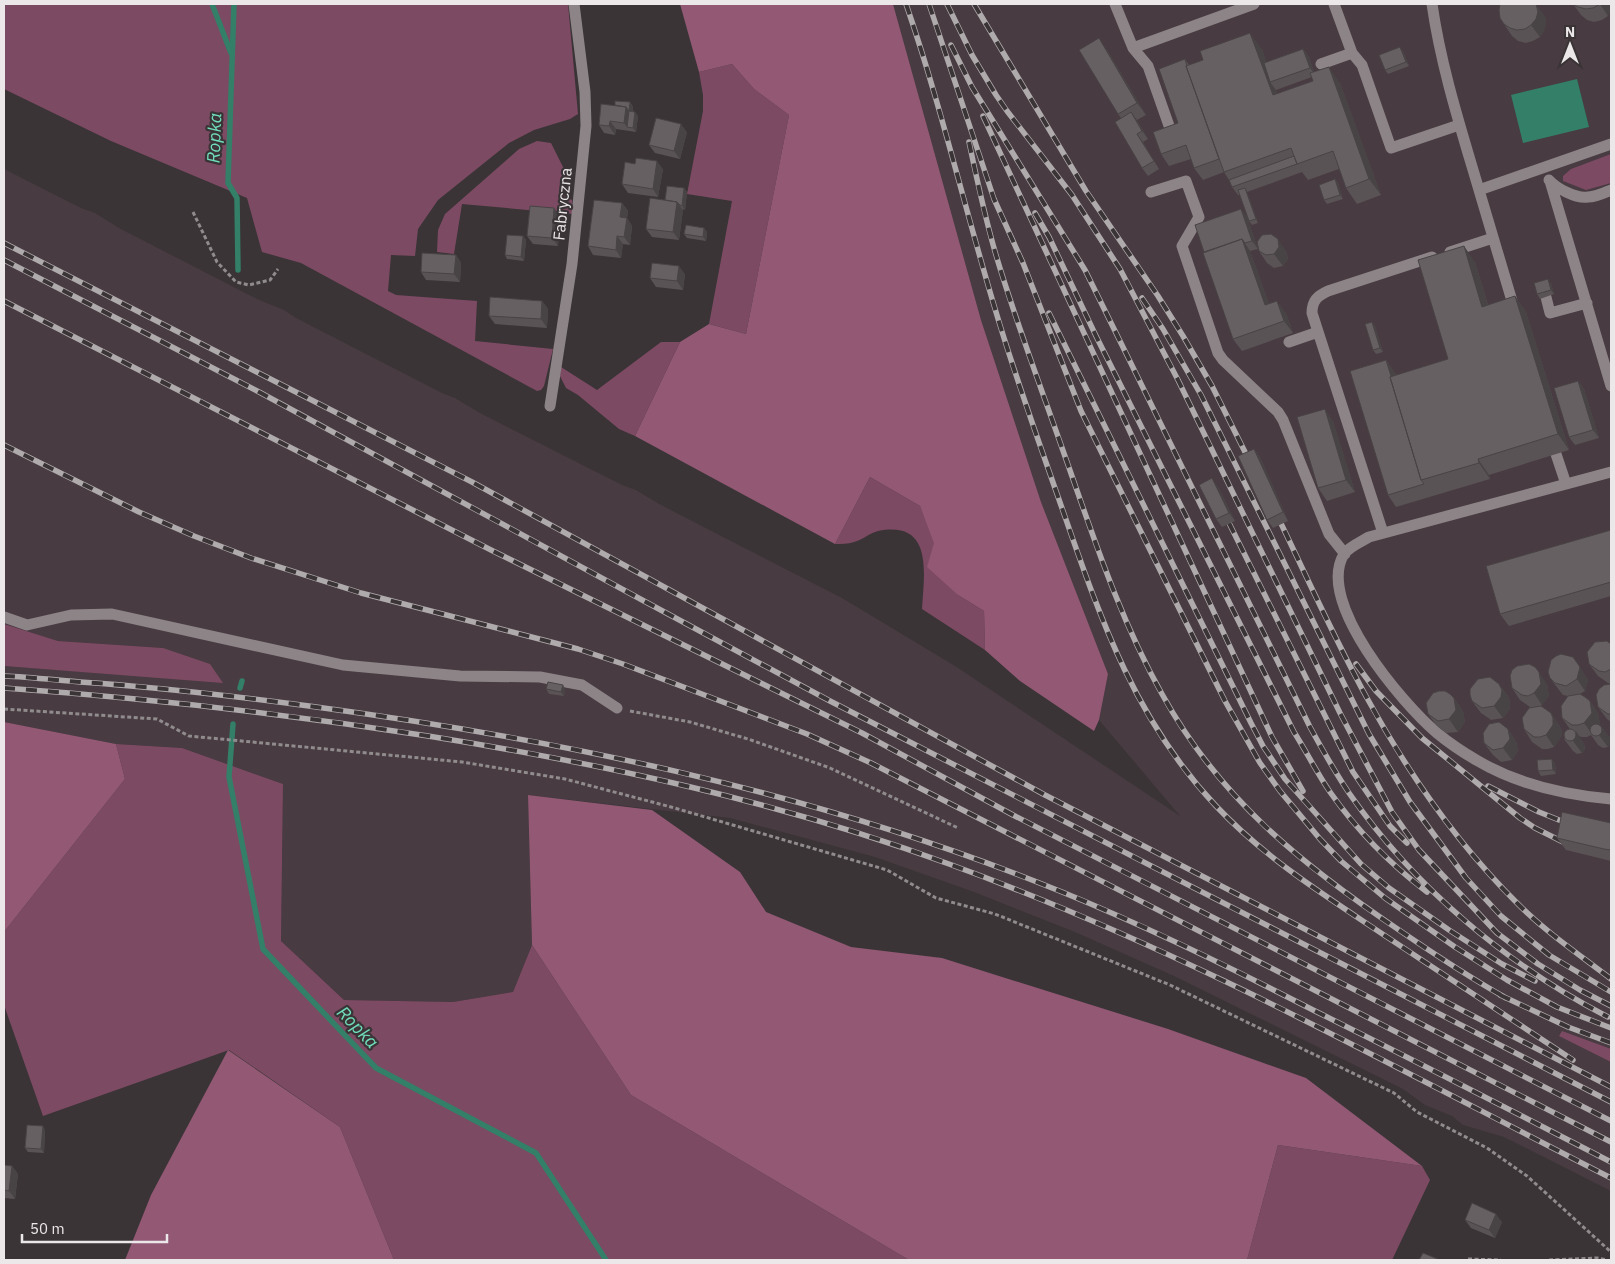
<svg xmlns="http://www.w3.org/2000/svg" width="1615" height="1264" font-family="'IBM Plex Sans',sans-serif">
<rect width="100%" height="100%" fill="#3a3436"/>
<path fill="#483b41" d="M893,4H1611V1191L1504,1137L1463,1125L1452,1116L1425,1105L1403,1089L1174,976L1075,932L974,892L875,857L730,818L528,795L532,945L513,992L453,1002L344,1000L281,941L283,784L182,748L116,744L4,722V666L157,677L163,648L58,641L4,624V169L81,208L95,213L119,228L257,299L284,310L296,318L442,393L455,398L480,413L622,485L636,490L661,505L842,598L955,666L1180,816L1099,720L1108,674L1041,502L981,320Z"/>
<path fill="#7d4a63" d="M4,4H568L578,114L570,119L534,130L509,143L438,200L418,229L415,256L391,255L388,291L396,295L477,301L475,341L553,349L544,386L541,390L537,391L301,263L262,252L247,198L111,141L4,89Z
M732,64L754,89L789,115L746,334L709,324L732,201L687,194L703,111V95L699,72Z
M537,141L551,143L566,173L562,194L572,200L573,214L462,204L454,254L437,252L438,230L445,214L519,149Z
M1611,154V183L1586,190L1563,181V176L1571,169Z
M661,342H680L635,436L619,429L578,395L566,388L560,376L561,367L597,390Z
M870,477L920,506L958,595L984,611L985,650L922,609C924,574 934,520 878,531C870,533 862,540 854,542C848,544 841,544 835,544Z
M4,624L58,641L163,648L210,664L223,683L4,666Z
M116,744L182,748L283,784L281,941L344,1000L453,1002L513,992L532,945L631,1095L909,1260H394L340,1127L229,1050L43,1116L4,1005V932L125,779Z
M1562,1031L1611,1049V1062L1559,1036Z
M1278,1145L1422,1166L1430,1180L1392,1260H1247Z"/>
<path fill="#925874" d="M680,4H893L981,320L1041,502L1108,674L1099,720L1094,731L1020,681L985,650L984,611L958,595L927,567L934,543L920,506L870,477L835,544L635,436L680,342L709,324L746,334L789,115L754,89L732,64L699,72Z
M4,722L116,744L125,779L4,932Z
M528,795L652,810L740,872L766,912L851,947L942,958L1168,1029L1306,1078L1422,1166L1278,1145L1247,1260H909L631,1095L532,945Z
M228,1050L340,1127L394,1260H125L151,1195Z"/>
<path fill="#337f68" d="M1577,79L1589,127L1523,143L1511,95Z"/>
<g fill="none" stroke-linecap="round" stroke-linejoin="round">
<path stroke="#337f68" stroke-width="5.5" d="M212,4L231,53
M234,4L228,183L237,198L238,270
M240,688L242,681
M233,724L229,777L263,949L376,1068L536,1153L606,1260"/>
<path stroke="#908b8d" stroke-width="3" stroke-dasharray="4 2.5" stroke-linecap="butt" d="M193,212L217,262L236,282L249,285L270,280L278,269
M4,709L157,719L189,736L462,762L565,779L671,807L887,870L936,898L995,914L1170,985L1394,1093L1417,1112L1487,1148L1527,1176L1611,1252
M630,711L690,722L748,739L830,768L958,828
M1468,1259L1501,1260
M1549,1260L1597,1258L1607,1260"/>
<path stroke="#8c8487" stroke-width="11" d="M1115,4L1133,48L1148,66L1174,140
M1334,4L1352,53L1362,65L1391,148L1459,125
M1432,4C1441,67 1461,129 1479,190L1611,144
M1133,48L1254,4
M1321,64L1352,53
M1549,180C1556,188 1576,199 1588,197C1596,197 1604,193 1611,190
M1550,181L1611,386
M1479,190L1515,311
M1151,192L1186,181L1199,217L1182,246L1218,353L1223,360L1278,412L1283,420L1329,534L1345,554
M1450,252L1493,238
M1546,297L1550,313L1587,303
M1289,342L1318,332
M550,406L572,264L586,126L585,92L574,4
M1556,454L1566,484
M1611,472L1369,537C1361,542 1350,546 1344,554C1315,602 1403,704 1437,733C1449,743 1464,753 1478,761C1517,784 1566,795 1611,799
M1383,533L1312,313C1312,301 1317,296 1328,291L1432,257
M4,617L27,625L71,615L112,614L343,665L460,676L540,677L582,685L617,708"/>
<defs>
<path id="rail" d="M906,4C941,105 965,210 996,312C1016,379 1040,445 1063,511C1101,620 1135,720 1216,806C1266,859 1327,897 1387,937C1449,978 1511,1019 1573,1060
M929,4L994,199L1023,263L1081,411L1225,701L1260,763L1280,791L1320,839L1341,861L1385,898L1455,947L1507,980L1557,1007L1611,1028
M947,4L972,55L996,95L1007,111L1072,195L1120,269L1178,380L1340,713L1392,812L1419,850L1497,933L1538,964L1580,990L1611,1006
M974,4L1086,191L1158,296L1183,336L1212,386L1251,464
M951,45L972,87L1085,270L1310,727C1322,749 1335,772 1349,793C1415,888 1506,964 1608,1017
M983,116L1272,737L1303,791
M969,142C977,180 985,218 996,255C1015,319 1039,382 1061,445C1091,529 1118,616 1162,694C1219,798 1302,865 1399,930C1434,954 1469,977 1506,998
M1035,213L1049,237L1096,336L1294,732C1306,751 1317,773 1330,792C1356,829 1390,864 1427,892
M4,243L472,482L1045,795L1611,1087
M4,260L261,393L644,601L830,701L1611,1102
M1142,298L1163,329L1201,395L1369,734L1410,802L1466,878L1501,916L1549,955L1611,992
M4,301L491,550L862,733L1013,815L1611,1121
M1049,313L1251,723L1263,746L1285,779L1361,864L1389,888L1449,930L1502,964L1535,981
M4,445L139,512L194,536L251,558L361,593L578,649L623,664L807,734L871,763L1611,1142
M1275,511C1305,573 1334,638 1367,698C1408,773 1458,845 1519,905C1547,933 1580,955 1611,979
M1229,523L1353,772L1390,826L1407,843
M1356,664L1376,691L1422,738L1520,818L1535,828L1571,846
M4,676C29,677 55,680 80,682C157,687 233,696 309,706C557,739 803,790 1037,882C1132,919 1224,964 1315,1011C1414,1060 1512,1111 1611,1162
M4,688C146,698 287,714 428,736C604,764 781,802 949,864C1179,947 1394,1067 1611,1178
M1488,786L1539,812L1574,826
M1500,995L1568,1027L1611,1043"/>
</defs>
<use href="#rail" stroke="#afaaac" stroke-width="5.5"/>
<use href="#rail" stroke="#3a3436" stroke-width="4" stroke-dasharray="11" stroke-linecap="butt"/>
</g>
<path fill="#595355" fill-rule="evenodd" d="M1573,4H1611L1608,16L1602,20L1594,22L1587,20L1581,15Z
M1545,16L1546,24L1544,31L1540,37L1533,41L1526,43L1518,41L1512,36L1504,24Z
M1262,49L1266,62L1303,49L1309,57L1314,72L1340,83L1381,195L1357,204L1346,188L1339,169L1308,180L1302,172L1247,192L1258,223L1252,225L1249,221L1240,195H1238L1232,187L1229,180L1224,172L1203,180L1194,168L1191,159L1169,166L1161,154L1178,123L1185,59L1189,65ZM1312,77L1313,81L1277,94L1276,90Z
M1107,50L1146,115L1137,120L1148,139L1143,142L1159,169L1148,176L1142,168L1121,118L1118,114Z
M1403,51L1409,66L1388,74L1385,70Z
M630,102L633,107V111L638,116L636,132L616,129L615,135L604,133L599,125L615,105Z
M687,132L680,159L655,153L649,145Z
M663,169L658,197L628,193L622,184Z
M1335,179L1338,183L1343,199L1327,204L1324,200Z
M684,188L687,192L685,210L683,209L679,240L652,237L646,229L665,200Z
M622,203L628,211L627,218L632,226L630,245L623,244L621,258L593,255L588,246Z
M554,208L560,216L558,246L533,244L527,236Z
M1241,209L1247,217L1258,249L1250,251L1269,304L1286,313L1293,333L1242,351L1233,339L1204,252Z
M704,228L707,232L706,241L687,238L684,234Z
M523,236L526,240L524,261L507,259L505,255Z
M1259,251H1286L1288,259L1283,266L1274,268L1267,263Z
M456,255L461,263L460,282L426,280L421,272Z
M1475,262L1488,305L1515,296L1526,312L1569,450L1489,475L1490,479L1396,507L1388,495L1386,360L1395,373L1396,375L1448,359Z
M685,274L683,290L656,287L650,278Z
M1551,283L1554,294L1540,299L1537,294Z
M542,301L548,309L547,328L495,324L489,316Z
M1375,326L1383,352L1376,354L1373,350Z
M1578,381L1584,389L1599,438L1575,445L1569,437Z
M1333,421L1355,492L1327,501L1318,488Z
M1254,449L1260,457L1288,521L1273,528L1267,520Z
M1218,487L1235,521L1222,527L1216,519Z
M1611,530V596L1509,626L1500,614Z
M1611,644V684L1608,683L1598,676L1589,664Z
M1573,657L1588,680L1585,691L1580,694L1590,701L1598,713L1600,725L1610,738L1611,743L1608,747L1603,748L1598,745L1591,735L1587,737H1581L1578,735L1584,744L1585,749L1582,753L1577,754L1573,751L1564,739L1570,729L1562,718L1568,696L1563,695L1559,690L1550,678Z
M1499,684L1508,696L1510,702V709L1503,718L1491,720L1481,713L1472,701Z
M1547,684L1549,696L1541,706L1551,713L1559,725L1562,731L1561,737L1554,747L1548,749H1542L1532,742L1524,729L1530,707L1520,700L1512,688Z
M1611,684V722L1607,719L1598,707Z
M546,689H565L564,696L549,694Z
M1454,698L1463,711L1465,722L1458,732L1446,733L1437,726L1428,714Z
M1508,729L1516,741L1518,751L1512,760L1501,762L1493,755L1484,743Z
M1555,763L1556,774L1541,776L1538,771Z
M1611,823V861L1566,850L1557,838Z
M45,1130L44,1153L28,1152L25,1148Z
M4,1165L12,1166L18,1174L15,1199L4,1198Z
M1465,1220L1502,1222L1495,1238L1471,1228Z"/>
<path fill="#484345" d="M1536,4L1545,16L1546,24L1544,31L1540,37L1531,25Z
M1600,4H1611V12L1608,16Z
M1250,33L1262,49L1273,81L1270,82L1276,90L1284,111L1273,95Z
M1099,38L1107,50L1146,115L1137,103Z
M1400,47L1403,51L1409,66L1406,62Z
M1303,49L1309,57L1316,76L1310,68Z
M1329,67L1340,83L1381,195L1369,179Z
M630,102L633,107L631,127H627L624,123L626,107Z
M635,112L638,116L636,132L633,128Z
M1131,112L1137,120L1148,139L1142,131Z
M610,121L616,129L615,135L609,126Z
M681,124L687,132L680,159L674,151Z
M1137,134L1143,142L1159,169L1154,161Z
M657,161L663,169L658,197L653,189Z
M1335,179L1338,183L1343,199L1340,195Z
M684,188L687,192L685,210L682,206Z
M1245,188L1247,192L1258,223L1256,219Z
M677,202L683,210L679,240L673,232Z
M622,203L628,211L627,218L632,226L630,245L624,237L620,217Z
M554,208L560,216L558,246L552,238Z
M1241,209L1247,217L1258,249L1252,241Z
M704,228L707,232L706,241L703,237Z
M523,236L526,240L524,261L521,257Z
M617,236L623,244L621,258L616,250Z
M1242,239L1250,251L1274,318L1265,305Z
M1278,239L1286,251L1288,259L1283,266L1274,254Z
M1464,246L1475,262L1493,323L1482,307Z
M456,255L461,263L460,282L454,274Z
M679,266L685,274L683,290L677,281Z
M1548,279L1551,283L1554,294L1551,290Z
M1515,296L1526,312L1569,450L1558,434Z
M542,301L548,309L547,328L541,319Z
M1277,301L1286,313L1293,333L1284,321Z
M1372,322L1375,326L1383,352L1380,348Z
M1386,360L1395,373L1427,478L1422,480Z
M1578,381L1584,389L1599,438L1593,430Z
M1325,409L1333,421L1355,492L1346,480Z
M1254,449L1260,457L1288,521L1283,512Z
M1478,459L1489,475L1490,479L1479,463Z
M1212,478L1218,487L1235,521L1229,513Z
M1573,657L1588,680L1585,691L1577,679Z
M1539,672L1547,684L1549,696L1542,705L1534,693Z
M1499,684L1508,696L1510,702V709L1503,718L1494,706Z
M563,685L565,689L564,696L561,692Z
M1454,698L1463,711L1465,722L1458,732L1449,719Z
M1590,701L1598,713L1600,725L1593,735L1584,723Z
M1551,713L1559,725L1562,731L1561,737L1554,747L1546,735Z
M1601,726L1610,738L1611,743L1608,747L1599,735Z
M1508,729L1516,741L1518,751L1512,760L1503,748Z
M1576,731L1584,744L1585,749L1582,753L1573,741Z
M1552,759L1555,763L1556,774L1553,770Z
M43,1126L45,1130L44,1153L41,1149Z
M12,1166L18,1174L15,1199L9,1191Z
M1496,1214L1502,1222L1495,1238L1489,1230Z"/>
<path fill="#676063" stroke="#484345" d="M1500,4H1536L1538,12L1536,19L1531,25L1525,29L1517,30L1510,28L1504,24L1500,18L1499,10Z
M1573,4H1600L1593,8L1586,9L1578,7Z
M1250,33L1273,95L1313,81L1310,73L1329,67L1369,179L1346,188L1333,151L1297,164L1291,148L1224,172L1186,66L1203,60L1200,51Z
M1099,38L1137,103L1118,114L1079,50Z
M1400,47L1406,62L1385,70L1379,55Z
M1303,49L1310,68L1270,82L1264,63Z
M1185,59L1187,66H1186L1219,159L1194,168L1186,145L1161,154L1153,132L1178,123L1159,69Z
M615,101L630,102L629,111L626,107L615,105Z
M601,104L626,107L624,123L610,121L609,126L599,125Z
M629,111L635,112L633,128L627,127Z
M1131,112L1142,131L1137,134L1154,161L1142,168L1115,122Z
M656,118L681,124L674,151L649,145Z
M1294,156L1297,164L1232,187L1229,180Z
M636,158L657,161L653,189L622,184L625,162L635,164Z
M1335,179L1340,195L1324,200L1319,185Z
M667,186L684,188L682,206L680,205L677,202L665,200Z
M1245,188L1256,219L1249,221L1238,190Z
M650,198L677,202L673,232L646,229Z
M594,200L622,203L620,217L627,218L624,237L617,236L616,250L588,246Z
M530,206L554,208L552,238L527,236Z
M1241,209L1252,241L1245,243L1242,239L1204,252L1195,225Z
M686,225L704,228L703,237L684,234Z
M1271,234L1278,239L1279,247L1274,254L1266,255L1259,251L1257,242L1262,235Z
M507,235L523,236L521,257L505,255Z
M1242,239L1265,305L1277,301L1284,321L1233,339L1203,253Z
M1464,246L1482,307L1515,296L1558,434L1478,459L1479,463L1421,480L1390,377L1448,359L1418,260Z
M422,253L456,255L454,274L421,272Z
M652,263L679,266L677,281L650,278Z
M1548,279L1551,290L1537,294L1534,283Z
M490,297L542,301L541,319L489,316Z
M1372,322L1380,348L1373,350L1365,324Z
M1386,360L1391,376L1390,377L1421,480L1424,484L1388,495L1350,371Z
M1578,381L1593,430L1569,437L1554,388Z
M1325,409L1346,480L1318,488L1297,417Z
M1254,449L1283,512L1267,520L1238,456Z
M1212,478L1229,513L1216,519L1199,485Z
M1611,530V582L1500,614L1486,566Z
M1607,641L1611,644V669L1605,672L1599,671L1589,664L1587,652L1595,642Z
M1561,654L1573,657L1580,667L1577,679L1566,686L1555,683L1550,678L1548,672L1551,660L1556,656Z
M1529,664L1535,667L1539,672L1541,684L1534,693L1528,696L1522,695L1512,688L1510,676L1512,670L1517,666Z
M1490,677L1499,684L1502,690L1501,697L1494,706L1482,708L1472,701L1470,695V689L1478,679Z
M548,682L563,685L561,692L546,689Z
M1611,684V714H1608L1598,707L1596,695L1599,689L1604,685Z
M1439,691H1445L1450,694L1454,698L1456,710L1449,719L1438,721L1428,714L1426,703L1433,693Z
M1580,694L1585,697L1590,701L1592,713L1584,723L1578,725H1572L1562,718L1561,706L1568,696Z
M1541,706L1551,713L1553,718V725L1546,735L1540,737H1534L1524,729L1522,718L1529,708Z
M1499,722L1508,729L1510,739L1503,748L1493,750L1484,743L1483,733L1489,724Z
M1590 730a6 6 0 1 1 12 0a6 6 0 1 1-12 0Z
M1564 735a6 6 0 1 1 12 0a6 6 0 1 1-12 0Z
M1552,759L1553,770L1538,771L1537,760Z
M1562,812L1611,823V850L1604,849L1557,838Z
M27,1125L43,1126L41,1149L25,1148Z
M4,1165L12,1166L9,1191L4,1190Z
M1472,1203L1496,1214L1489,1230L1465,1220Z
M1423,1253L1440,1260H1419Z"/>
<g text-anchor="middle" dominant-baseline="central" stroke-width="4.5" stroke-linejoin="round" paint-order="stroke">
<g font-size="16" fill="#ece8ea" stroke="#3a3436">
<text transform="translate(562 204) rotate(-84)">Fabryczna</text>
</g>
<g font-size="18" font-style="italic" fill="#70debc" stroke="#3a3436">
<text transform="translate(214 138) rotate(-88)">Ropka</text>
<text transform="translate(358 1027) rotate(46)">Ropka</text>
</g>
</g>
<rect width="1615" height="1264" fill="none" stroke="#ece8ea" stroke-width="10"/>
<g transform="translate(1570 45)" stroke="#3a3436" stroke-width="4" paint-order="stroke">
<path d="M0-4L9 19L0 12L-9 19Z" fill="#ece8ea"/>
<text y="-8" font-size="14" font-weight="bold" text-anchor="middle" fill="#ece8ea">N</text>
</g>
<path d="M22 1234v8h145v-8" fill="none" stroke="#ece8ea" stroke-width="2.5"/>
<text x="30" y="1234" font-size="15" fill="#ece8ea" stroke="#3a3436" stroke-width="4" paint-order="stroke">50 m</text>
</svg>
